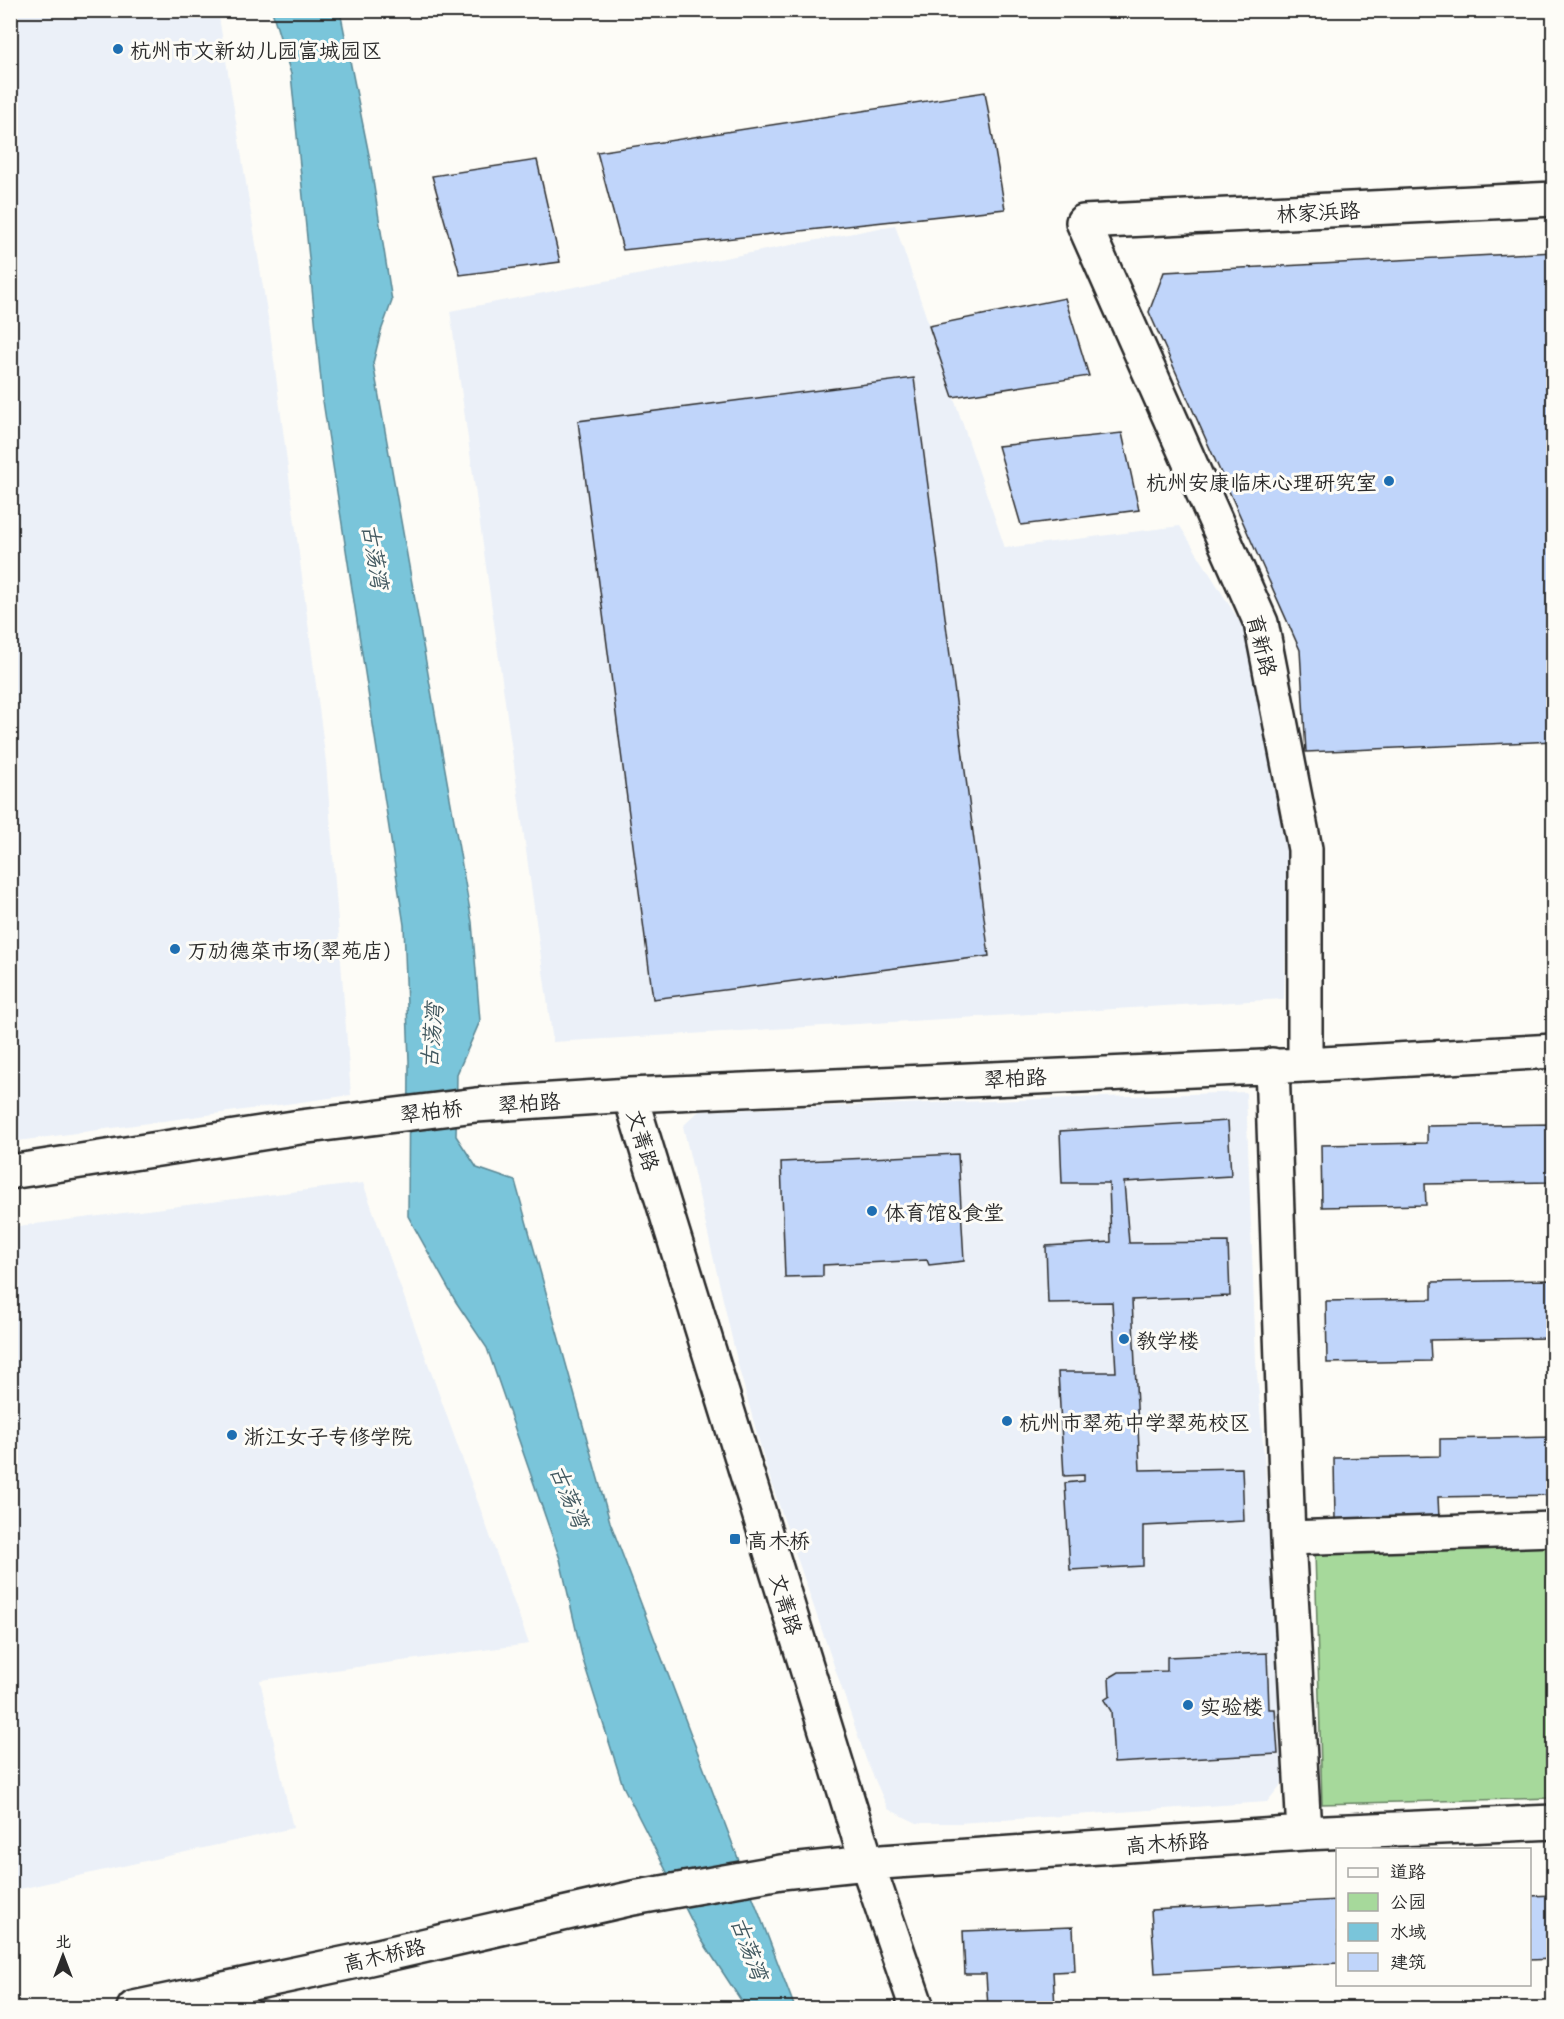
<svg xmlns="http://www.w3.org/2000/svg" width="1564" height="2019" font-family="Mali,'LXGW WenKai TC',sans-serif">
<rect width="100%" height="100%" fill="#fdfcf7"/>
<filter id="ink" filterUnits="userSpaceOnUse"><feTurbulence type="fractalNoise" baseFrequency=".0167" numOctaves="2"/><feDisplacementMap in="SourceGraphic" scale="12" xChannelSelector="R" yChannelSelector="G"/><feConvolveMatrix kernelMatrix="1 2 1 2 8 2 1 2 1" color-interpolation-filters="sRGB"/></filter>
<g filter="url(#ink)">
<path fill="#ebf0f8" d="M10,11H218L270,330L326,762L351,1095L11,1142Z
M895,225L1005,548L1180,526L1243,627L1289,865L1284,999L553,1042L450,311Z
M1246,1092L1256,1361L1289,1757L1283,1782L1267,1802L959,1823H917L888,1809L867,1762L768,1473L739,1369L683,1126L699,1111Z
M363,1183L529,1644L260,1680L293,1828L11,1891V1227Z"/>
<path fill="#a6d99b" stroke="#688263" stroke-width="1.5" d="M1553,1545V1798L1322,1804L1315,1552Z"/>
<path fill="#7ac5da" stroke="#5a8794" stroke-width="1.5" d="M272,11H340L369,155L392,301L381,331L373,363L472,922L480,1021L457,1074L456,1136L477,1168L515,1181L610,1522L795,2008H746L701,1939L623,1786L583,1660L560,1559L487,1348L456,1302L408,1216L409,1061L404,925L323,401L291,74Z"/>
<path fill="#c0d5fa" stroke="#2b2b2b" stroke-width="1.5" d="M985,92L1005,209L623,250L597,152Z
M537,160L560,262L460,275L432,176Z
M1554,252V741L1306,752L1300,650L1149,312L1164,272Z
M1065,298L1089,376L953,397L929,326Z
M914,378L989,956L653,999L578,421Z
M1122,433L1139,510L1021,525L998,446Z
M1228,1121L1231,1176L1124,1182L1129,1243L1228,1242L1230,1296L1132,1300L1140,1470L1242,1468L1244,1521L1143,1526V1566L1070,1570L1065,1483L1084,1481V1475L1064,1476L1058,1372H1116L1112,1302L1048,1303L1046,1246L1111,1242L1109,1183H1062L1060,1131Z
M1554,1124V1182L1425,1184L1426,1205L1322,1207L1321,1145L1427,1143V1126Z
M958,1154L964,1261L929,1265L927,1260L823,1265V1276L785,1277L781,1162Z
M1554,1280V1338L1430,1340L1431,1361L1327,1363L1326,1301L1432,1299V1282Z
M1554,1437V1495L1438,1497L1439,1518L1335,1520L1334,1458L1440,1456V1439Z
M1267,1653L1269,1709H1275L1278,1754L1114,1763L1111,1711L1104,1700L1110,1696L1109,1678L1119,1672L1167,1671V1657Z
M1554,1895V1959L1530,1960V1896Z
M1338,1900V1963L1155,1973L1151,1910Z
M1073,1927L1075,1971L1053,1972L1055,2008H988L986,1974H965L963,1931Z"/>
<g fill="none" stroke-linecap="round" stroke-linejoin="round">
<defs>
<path id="minor" d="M1272,1065L1288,1538L1304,1833
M1305,1065V849L1261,623L1083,222L1554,199
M630,1095L867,1863L917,2008
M10,1172L300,1127L476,1105L630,1095L1305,1065L1554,1051
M1288,1538L1554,1529
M134,2008L352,1962L633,1898L781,1872L867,1863L1304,1833L1554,1822"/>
</defs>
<use href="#minor" stroke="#2b2b2b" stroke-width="38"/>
<use href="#minor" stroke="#fdfcf7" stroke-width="33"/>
</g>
</g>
<g fill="#1f6fb2" stroke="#fdfcf7" stroke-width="2">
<circle cx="118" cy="49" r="6"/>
<circle cx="1389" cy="481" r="6"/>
<circle cx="175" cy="949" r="6"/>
<circle cx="872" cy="1211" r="6"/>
<circle cx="1124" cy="1339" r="6"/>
<circle cx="1007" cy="1421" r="6"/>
<circle cx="232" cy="1435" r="6"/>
<rect x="729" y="1533" width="12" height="12" rx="3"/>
<circle cx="1188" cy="1705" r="6"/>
</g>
<g text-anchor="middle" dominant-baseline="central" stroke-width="6" stroke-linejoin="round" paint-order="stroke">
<g font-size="21" fill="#2b2b2b" stroke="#fdfcf7" text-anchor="start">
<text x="130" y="49">杭州市文新幼儿园富城园区</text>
<text x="1377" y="481" text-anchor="end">杭州安康临床心理研究室</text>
<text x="187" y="949">万劢德菜巿场(翠苑店)</text>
<text x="884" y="1211">体育馆&amp;食堂</text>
<text x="1136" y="1339">教学楼</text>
<text x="1019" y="1421">杭州市翠苑中学翠苑校区</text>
<text x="244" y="1435">浙江女子专修学院</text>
<text x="747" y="1539">高木桥</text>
<text x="1200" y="1705">实验楼</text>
</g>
<g font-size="21" fill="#2b2b2b" stroke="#fdfcf7">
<text transform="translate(1318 211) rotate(-3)">林家浜路</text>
<text transform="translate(1263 645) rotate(76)">育新路</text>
<text transform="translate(1015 1077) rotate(-3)">翠柏路</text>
<text transform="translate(529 1102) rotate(-4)">翠柏路</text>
<text transform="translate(431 1110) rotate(-7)">翠柏桥</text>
<text transform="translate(644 1140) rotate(73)">文菁路</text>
<text transform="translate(787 1604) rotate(73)">文菁路</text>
<text transform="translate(1167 1842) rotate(-4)">高木桥路</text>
<text transform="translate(384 1954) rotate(-13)">高木桥路</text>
</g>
<g font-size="22" font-style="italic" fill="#435960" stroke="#fdfcf7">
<text transform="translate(376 556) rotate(81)">古荡湾</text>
<text transform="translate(431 1036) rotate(-85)">古荡湾</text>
<text transform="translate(570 1496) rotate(68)">古荡湾</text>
<text transform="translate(750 1948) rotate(70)">古荡湾</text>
</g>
</g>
<rect width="1564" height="2019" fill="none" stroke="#fdfcf7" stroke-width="36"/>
<rect x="18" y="18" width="1528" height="1983" fill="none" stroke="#2b2b2b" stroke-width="2" filter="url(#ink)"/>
<rect x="1336" y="1848" width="195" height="138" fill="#fdfcf7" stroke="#a9a8a5" stroke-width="1.5"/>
<rect x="1348" y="1868" width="30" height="9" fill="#fdfcf7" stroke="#a9a8a5" stroke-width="1.5"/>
<text x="1390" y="1878" font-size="18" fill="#2b2b2b">道路</text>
<rect x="1348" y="1893" width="30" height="18" fill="#a6d99b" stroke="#a9a8a5" stroke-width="1.5"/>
<text x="1390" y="1908" font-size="18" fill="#2b2b2b">公园</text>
<rect x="1348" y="1923" width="30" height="18" fill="#7ac5da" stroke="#a9a8a5" stroke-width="1.5"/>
<text x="1390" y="1938" font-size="18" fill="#2b2b2b">水域</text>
<rect x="1348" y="1953" width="30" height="18" fill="#c0d5fa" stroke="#a9a8a5" stroke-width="1.5"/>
<text x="1390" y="1968" font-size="18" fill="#2b2b2b">建筑</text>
<g transform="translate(63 1956)" stroke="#fdfcf7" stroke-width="4.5" paint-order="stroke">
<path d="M0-4.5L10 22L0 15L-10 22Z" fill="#2b2b2b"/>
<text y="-9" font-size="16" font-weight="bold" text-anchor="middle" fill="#2b2b2b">北</text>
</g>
</svg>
